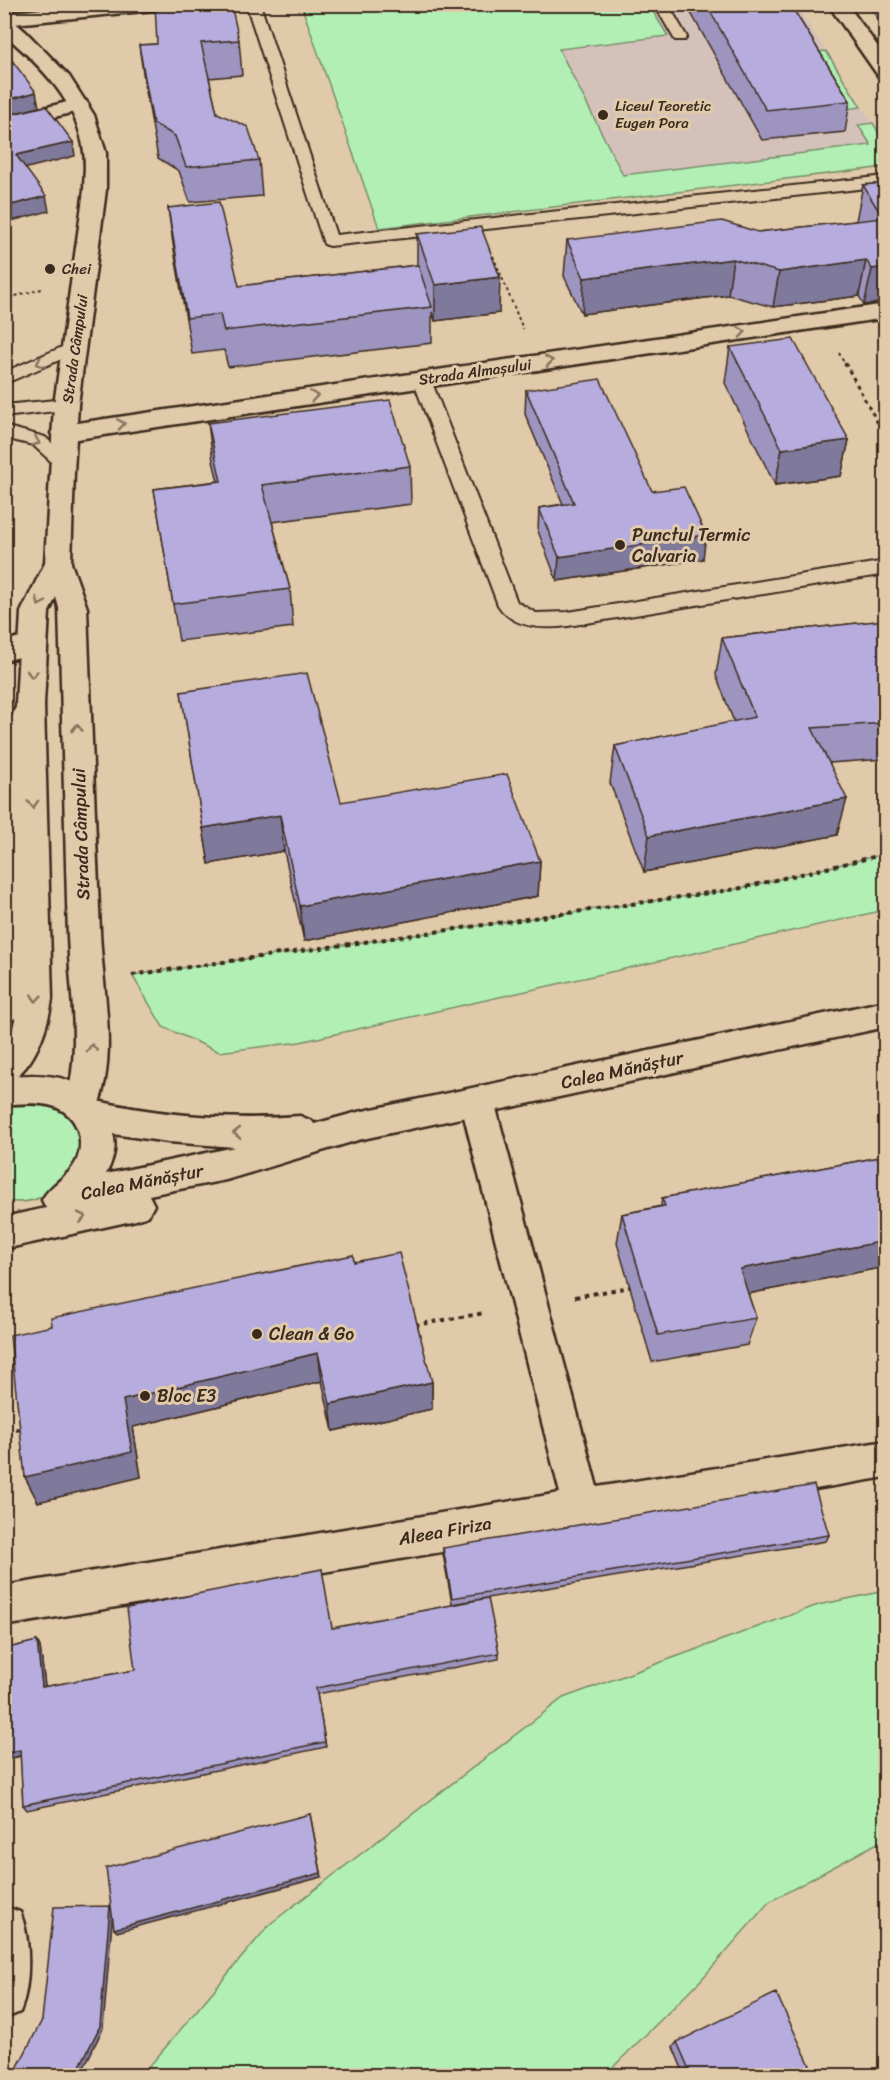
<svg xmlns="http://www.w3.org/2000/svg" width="890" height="2080" font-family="Sriracha,sans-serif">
<rect width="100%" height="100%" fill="#e1caaa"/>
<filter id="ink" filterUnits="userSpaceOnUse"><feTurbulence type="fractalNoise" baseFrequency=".0167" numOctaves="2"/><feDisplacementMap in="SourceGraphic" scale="12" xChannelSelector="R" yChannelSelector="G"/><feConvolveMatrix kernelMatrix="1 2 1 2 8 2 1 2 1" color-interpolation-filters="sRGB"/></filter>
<g filter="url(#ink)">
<path fill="#d4c1ba" d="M327,4L796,5L885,143V167L379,228L302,7Z"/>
<path fill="#b2efb5" stroke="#768c6a" stroke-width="1.5" d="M327,5H649L668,36L559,49L623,175L871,145L858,125L873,123L885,143V167L379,228L302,7Z
M826,51L861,107L832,111L797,54Z
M885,854V910L300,1042L219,1052L163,1027L132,975L737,889Z
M54,1102L80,1125L81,1160C58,1187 44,1207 5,1201L4,1104Z
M885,1591V1839L769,1902L701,1980L605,2075H142L270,1924L563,1698L818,1605Z"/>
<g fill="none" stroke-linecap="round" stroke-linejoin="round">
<defs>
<path id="service" d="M246,4H260L336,235L886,176V186L330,246L324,244Z
M654,4H668L687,37L685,40H675Z
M74,342L80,343L83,347L80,351L4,384V372Z
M422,375L428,376L431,380L517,602L536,613L568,612L886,561V574L568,626C544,629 513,629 498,605L413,380L416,376Z
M66,399L72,401L75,405L72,409L4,417V405Z
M4,426L45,437L71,461L69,465H55L33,445L4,438Z"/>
<path id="minor" d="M90,4H163L161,8L154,10L4,25V13Z
M828,4H847L886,58V79L879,77Z
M79,99L86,101L89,105L86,109L4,130V118Z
M886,304V318L64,441L55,439L51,433L55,427L64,425Z
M33,634L43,637L47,644L43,651L4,661V641Z
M477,1087L489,1091L494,1101L597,1487L886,1441V1477L4,1626V1586L560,1493L460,1101L465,1091Z
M4,1906L20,1912C31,1938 31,1986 20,2012L4,2019Z"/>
<path id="secondary" d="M4,17L11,19L26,32L69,76L94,115L106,153V190L78,405L74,472L71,563L87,608C91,716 95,823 100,931C102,988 120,1062 94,1115L82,1119L70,1115L65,1105C82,1050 70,993 68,937C65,827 62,718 59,608L56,597L49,612L44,704L52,999C48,1027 34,1073 4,1083V1043L13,1028L20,999L16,704L21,612L45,563L54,405L84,190C84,178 86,165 84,152C78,102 41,66 4,34Z"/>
<path id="primary" d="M30,694L40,697L44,704L29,752L26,991L16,1018L4,1022V737L20,697Z
M886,1001V1027L358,1140L226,1180L149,1195L154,1205L148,1216L136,1220L4,1249V1217L46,1208L42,1200C50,1184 68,1178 76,1162C80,1154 81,1143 79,1134C70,1099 33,1102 4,1105V1077C37,1073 75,1073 97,1101C165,1116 231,1121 300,1116L312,1121L314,1124L358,1112ZM113,1134L168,1142L235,1147L106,1174C113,1161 117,1147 113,1134Z"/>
</defs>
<use href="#service" stroke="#3b2a1e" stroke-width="4"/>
<use href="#minor" stroke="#3b2a1e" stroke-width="5"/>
<use href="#secondary" stroke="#3b2a1e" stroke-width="5"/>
<use href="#primary" stroke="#3b2a1e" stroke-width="5"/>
<path stroke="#3b2a1e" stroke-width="2" stroke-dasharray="3 3" stroke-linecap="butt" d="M493,256L523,329
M4,299L42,289
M839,353L845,365"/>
<path stroke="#3b2a1e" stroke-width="3" stroke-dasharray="4 4" stroke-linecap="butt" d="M845,363L886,438"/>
<path stroke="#3b2a1e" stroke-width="4" stroke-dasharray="4.5 4.5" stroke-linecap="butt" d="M132,975L737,889L886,854
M575,1297L630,1287
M415,1325L485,1313"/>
<path stroke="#3b2a1e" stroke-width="4.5" stroke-dasharray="6 6" stroke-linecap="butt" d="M4,1433L23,1428"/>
<use href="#service" fill="#e1caaa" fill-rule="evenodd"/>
<use href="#minor" fill="#e1caaa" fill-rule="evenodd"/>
<use href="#secondary" fill="#e1caaa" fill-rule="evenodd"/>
<use href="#primary" fill="#e1caaa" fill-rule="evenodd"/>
</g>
<path fill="#9d95bf" stroke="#3b2a1e" stroke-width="1.5" d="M686,4H790L850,101L845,132L762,140Z
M868,4H885V30Z
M239,40L242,75L209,78L217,113L259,160L262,196L190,202L179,171L158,158L144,80L139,45Z
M885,183V302L864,305L859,296L773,307L728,295L582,314L564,276L567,240L758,232L856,221L863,185Z
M168,208L239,286L417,265V234L499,313L435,321L432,312V343L228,367L224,350L192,354L173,244Z
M730,347L849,440L841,476L775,485L725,383Z
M526,390L652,491L703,559L557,581L538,531L539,508L563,504L525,414Z
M208,423L410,466L411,504L272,522L290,589L293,627L179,641L154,489L218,481L213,461Z
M885,620V759L829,763L837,835L644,872L610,783L615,746L734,722L716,675L722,638Z
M181,692L341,802L540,861L538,896L304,941L284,851L209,864Z
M885,1156V1267L748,1294L756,1318L747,1345L652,1362L617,1243L622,1214L661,1206L662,1198Z
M354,1262L432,1382V1409L333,1431L322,1381L133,1427L141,1477L38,1502L25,1477Z
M829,1535L826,1541L452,1604L443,1554V1548Z
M332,1628L499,1653V1659L317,1694L326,1747L27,1810L23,1805L21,1756L4,1760V1649L37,1641L40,1647L45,1687L135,1670Z
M677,2042L815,2076H685L673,2047Z"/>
<path fill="#7f799b" stroke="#3b2a1e" stroke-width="1.5" d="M36,92L39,107L4,116V101Z
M73,142L75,156L19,170L16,155Z
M46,196L49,211L4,223V207Z
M733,259L728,295L582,314L584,278Z
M866,260L859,296L773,307L779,272Z
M885,267V302L864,305L872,269Z
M500,277L499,313L435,321V285Z
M849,440L841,476L775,485L782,449Z
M706,535L703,559L557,581L559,557Z
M847,799L837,835L644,872L649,836Z
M280,815L284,851L209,864L203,828Z
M540,861L538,896L304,941L300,906Z
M885,1241V1267L732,1297L740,1269Z
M318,1353L322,1381L133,1427L141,1477L38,1502L25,1477L123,1400Z
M432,1382V1409L333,1431L330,1404Z
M37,1641L40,1647L46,1693L42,1687Z
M20,1750L24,1755L4,1760V1754Z
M310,1814L322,1877L117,1932L114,1929Z
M110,1906L113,1910L103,2028L80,2076H75Z"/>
<path fill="#b6adde" stroke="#3b2a1e" stroke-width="1.5" d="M155,4H231L239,40L201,43L217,113L248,127L259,160L186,167L175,136L153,123L139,45L157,44Z
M706,4H790L850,101L766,110Z
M4,50L36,92L4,101Z
M46,106L73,142L16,155L46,196L4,207V116Z
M885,183V267L872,269L866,260L779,272L733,259L584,278L567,240L722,221L758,232L883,218L863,185Z
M219,202L239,286L418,265L432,307L224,331L220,314L187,318L168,208Z
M481,227L500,277L435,285L417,234Z
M793,339L849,440L782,449L730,347Z
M600,379L652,491L684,487L706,535L559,557L539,508L574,503L526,390Z
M390,400L410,466L262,485L290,589L173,604L154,489L221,481L208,423Z
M885,620V723L812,728L847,799L649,836L615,746L755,717L722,638Z
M307,673L341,802L507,774L540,861L300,906L280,815L203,828L181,692Z
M885,1156V1241L740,1269L756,1318L658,1335L622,1214L665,1206L662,1198Z
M399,1253L432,1382L330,1404L318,1353L123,1400L132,1452L25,1477L10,1335L52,1326L51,1318L353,1255L354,1262Z
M814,1485L829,1535L452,1598L443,1548Z
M322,1569L332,1628L488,1598L499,1653L316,1688L325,1742L23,1805L20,1750L4,1754V1649L37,1641L42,1687L135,1670L127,1608Z
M310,1814L321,1873L114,1929L106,1868Z
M110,1906L100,2026L75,2076H13L42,2020L54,1907Z
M776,1993L815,2076H692L677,2042Z"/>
<defs><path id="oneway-chevron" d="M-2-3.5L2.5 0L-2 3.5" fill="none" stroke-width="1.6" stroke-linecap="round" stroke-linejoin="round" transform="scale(1.5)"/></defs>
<g stroke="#86725d">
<use href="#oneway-chevron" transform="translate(742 332) rotate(-9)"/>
<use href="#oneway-chevron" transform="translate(549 361) rotate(-9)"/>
<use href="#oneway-chevron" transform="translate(40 363) rotate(155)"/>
<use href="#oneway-chevron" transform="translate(314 396) rotate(-8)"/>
<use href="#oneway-chevron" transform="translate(121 424) rotate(-8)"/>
<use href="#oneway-chevron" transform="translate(36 442) rotate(23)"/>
<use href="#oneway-chevron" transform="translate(40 602) rotate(115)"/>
<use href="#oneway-chevron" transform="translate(32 674) rotate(93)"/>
<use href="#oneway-chevron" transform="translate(77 728) rotate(-92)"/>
<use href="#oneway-chevron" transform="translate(33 804) rotate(88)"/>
<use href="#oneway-chevron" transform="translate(36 998) rotate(96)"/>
<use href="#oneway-chevron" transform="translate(92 1048) rotate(-92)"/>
<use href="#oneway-chevron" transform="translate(237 1133) rotate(180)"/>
<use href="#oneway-chevron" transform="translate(82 1217) rotate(-13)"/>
</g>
</g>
<g fill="#3b2a1e" stroke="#e1caaa" stroke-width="2">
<circle cx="603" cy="115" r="6"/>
<circle cx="50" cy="269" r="6"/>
<circle cx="620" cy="545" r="6"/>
<circle cx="257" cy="1334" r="6"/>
<circle cx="145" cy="1396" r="6"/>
</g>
<g text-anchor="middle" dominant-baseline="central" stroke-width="6" stroke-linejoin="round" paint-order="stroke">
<g font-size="15" fill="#3b2a1e" stroke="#e1caaa" text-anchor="start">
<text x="615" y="106">Liceul Teoretic<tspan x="615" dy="17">Eugen Pora</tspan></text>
<text x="62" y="269">Chei</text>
</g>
<g font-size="15" fill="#3b2a1e" stroke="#e1caaa">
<text transform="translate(75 349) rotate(-82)">Strada Câmpului</text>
<text transform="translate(475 372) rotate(-8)">Strada Almașului</text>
</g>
<g font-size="18" fill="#3b2a1e" stroke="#e1caaa" text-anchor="start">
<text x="632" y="535">Punctul Termic<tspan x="632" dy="21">Calvaria</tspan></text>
<text x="269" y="1334">Clean &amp; Go</text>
<text x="157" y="1396">Bloc E3</text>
</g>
<g font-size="18" fill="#3b2a1e" stroke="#e1caaa">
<text transform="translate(81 834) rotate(-92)">Strada Câmpului</text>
<text transform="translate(622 1070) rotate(-12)">Calea Mănăștur</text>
<text transform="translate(142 1182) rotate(-11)">Calea Mănăștur</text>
<text transform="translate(445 1531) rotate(-10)">Aleea Firiza</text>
</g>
</g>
<rect width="890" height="2080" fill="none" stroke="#e1caaa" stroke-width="24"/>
<rect x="12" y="12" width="866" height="2056" fill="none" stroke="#3b2a1e" stroke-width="2" filter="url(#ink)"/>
</svg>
